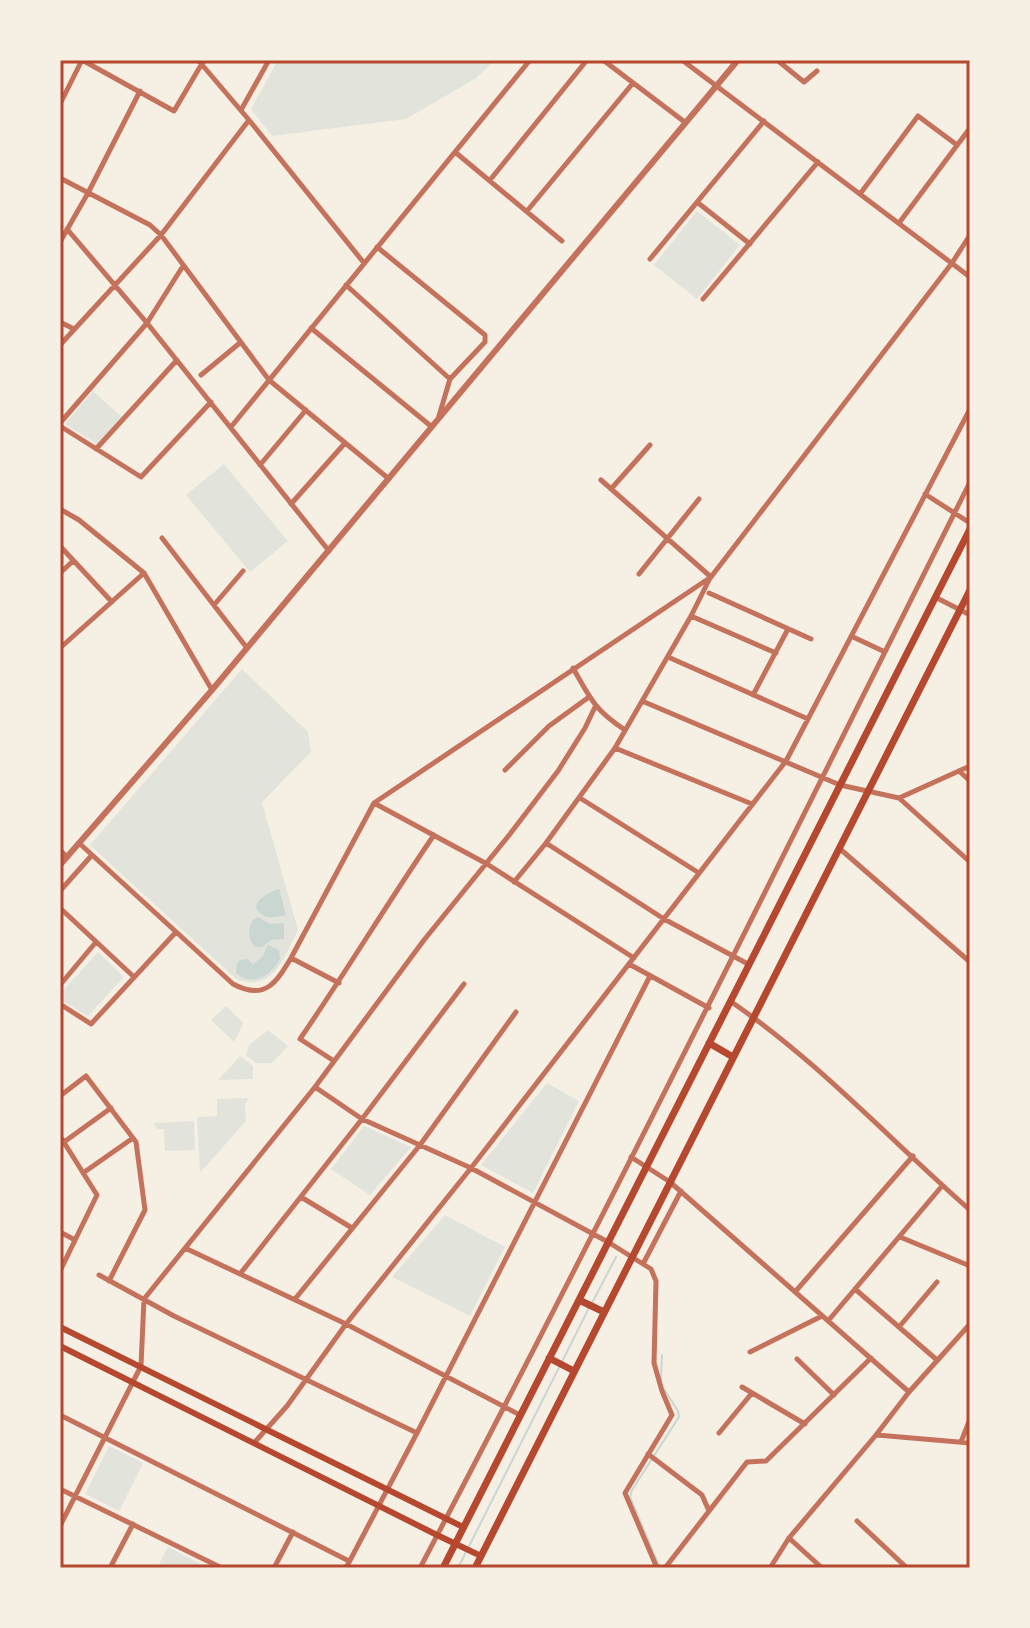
<svg xmlns="http://www.w3.org/2000/svg" width="1030" height="1628" font-family="Arial,sans-serif">
<rect width="100%" height="100%" fill="#f6efe4"/>
<path fill="#e2e4dc" d="M278,60H495L475,79L406,119L272,136L251,109Z
M697,211L740,245L697,299L654,265Z
M93,391L122,417L97,444L65,424Z
M224,464L288,541L250,572L186,495Z
M242,669L308,732L311,752L262,802L298,930C284,957 274,993 236,979L90,845Z
M98,952L124,977L88,1016L60,999V994Z
M226,1006L244,1023L234,1042L211,1020Z
M268,1030L288,1046L272,1063H256L246,1055L249,1045Z
M240,1056L253,1066V1079L218,1080Z
M547,1083L579,1101L533,1193L481,1165Z
M249,1098L245,1105L246,1121L200,1173L197,1117L217,1116V1099Z
M194,1121L195,1150L165,1151L164,1129H157L153,1123Z
M364,1126L411,1147L370,1195L331,1169Z
M445,1215L505,1247L470,1316L392,1277Z
M109,1446L143,1463L119,1511L85,1494Z
M168,1547L208,1568H157Z"/>
<path fill="#c9d6d2" d="M279,889L286,915C280,916 271,919 265,916C243,906 268,892 279,889Z
M258,917L270,924L284,923V939L271,940L262,947H256C247,940 248,929 253,920Z
M268,945L279,950L280,959C272,975 252,988 236,973L237,963L240,960L247,959L253,964L262,957Z"/>
<g fill="none" stroke-linecap="round" stroke-linejoin="round">
<path stroke="#c9d6d2" stroke-width="2" d="M592,1303L616,1257
M661,1380L662,1355
M458,1568L589,1308
M660,1568L630,1497L632,1490L679,1417L678,1411L664,1389"/>
<path stroke="#c5725c" stroke-width="5" d="M82,60L174,111L204,60
M198,60L249,120L364,263
M603,60L686,123
M682,60L970,277
M777,60L804,82L817,71
M60,104L82,60
M241,110L269,60
M455,152L562,241
M60,178L150,225L161,235L269,380L389,479
M490,180L587,60
M860,194L918,116L957,145
M697,202L750,244
M527,211L633,83
M899,223L970,128
M67,229L147,323L329,551
M60,242L88,193L140,91
M377,247L485,335V342L450,379
M650,259L764,121
M346,285L450,379L439,416
M703,299L818,162
M60,322L74,329
M311,328L432,427
M60,345L161,235L249,120
M201,375L241,342
M60,423L147,323L183,266
M60,426L141,477L211,402
M231,427L530,60
M96,449L177,360
M260,465L306,410
M601,480L711,577
M611,489L650,445
M925,494L970,523
M291,504L345,443
M60,509L79,520L144,573L212,690
M162,538L247,648
M60,546L112,602
M60,573L73,561
M639,574L699,499
M709,593L811,639
M935,597L970,615
M214,605L243,571
M691,616L776,653
M851,636L885,652
M60,648L144,573
M668,657L808,719
M573,668C591,700 595,710 625,730
M753,695L788,629
M642,701L840,785L899,798L970,862
M615,748L752,804
M505,770L549,726L589,697
M959,771L970,781
M580,798L699,873
M899,798L970,766
M374,803L487,864L634,958
M79,843L233,984C265,1001 276,983 291,958L374,803L711,577L952,263L970,235
M546,843L664,919L748,964
M839,848L970,962
M60,850L67,857
M514,882L546,843L615,748L691,616L710,578
M60,891L92,855
M60,908L134,977
M291,958L339,983
M629,964L709,1008
M60,985L96,942
M730,1001C818,1061 890,1140 970,1210
M60,1004L91,1024L176,932
M334,1061L300,1039C346,972 388,902 434,835
M315,1087L362,1119L471,1168L608,1242L651,1269L656,1281L654,1363L662,1391L672,1415L625,1493L657,1568
M60,1096L86,1076L136,1142L145,1210L109,1281
M60,1136L97,1195L60,1271
M64,1142L111,1108
M631,1157L670,1182L909,1392
M83,1173L133,1138
M301,1197L352,1228
M60,1232L75,1240
M900,1237L970,1266
M185,1248L346,1324L520,1415
M643,1264L681,1191
M240,1274L362,1119L464,984
M99,1275L174,1316L417,1433
M855,1289L937,1360
M795,1292L913,1156
M295,1299L420,1145L516,1012
M828,1321L942,1186
M899,1327L937,1282
M750,1352L822,1316
M797,1359L834,1395
M742,1387L805,1424
M60,1415L349,1561
M719,1433L752,1393
M877,1435L970,1443
M961,1442L970,1419
M254,1443L287,1406L346,1324L471,1168L786,761L970,409
M648,1454L702,1495L709,1511
M60,1489L222,1568
M857,1521L907,1568
M60,1526L141,1366L144,1299L315,1087L424,940L510,834L558,771L585,728L595,707
M789,1538L822,1568
M110,1568L133,1524
M274,1568L293,1532
M346,1568L417,1433L650,976
M420,1568C609,1209 788,845 970,482
M665,1568L747,1462L766,1461L871,1358
M770,1568L789,1538L876,1435L909,1392L970,1324"/>
<path stroke="#c5725c" stroke-width="6" d="M60,865L212,690L738,60"/>
<path stroke="#b5482f" stroke-width="6" d="M60,1327L463,1527
M60,1346L437,1535L481,1556"/>
<path stroke="#b5482f" stroke-width="7" d="M709,1043L733,1057
M579,1300L604,1312
M549,1358L574,1371
M443,1568L970,529
M475,1568L970,590"/>
</g>
<rect width="1030" height="1628" fill="none" stroke="#f6efe4" stroke-width="124"/>
<rect x="62" y="62" width="906" height="1504" fill="none" stroke="#b5482f" stroke-width="3"/>
</svg>
